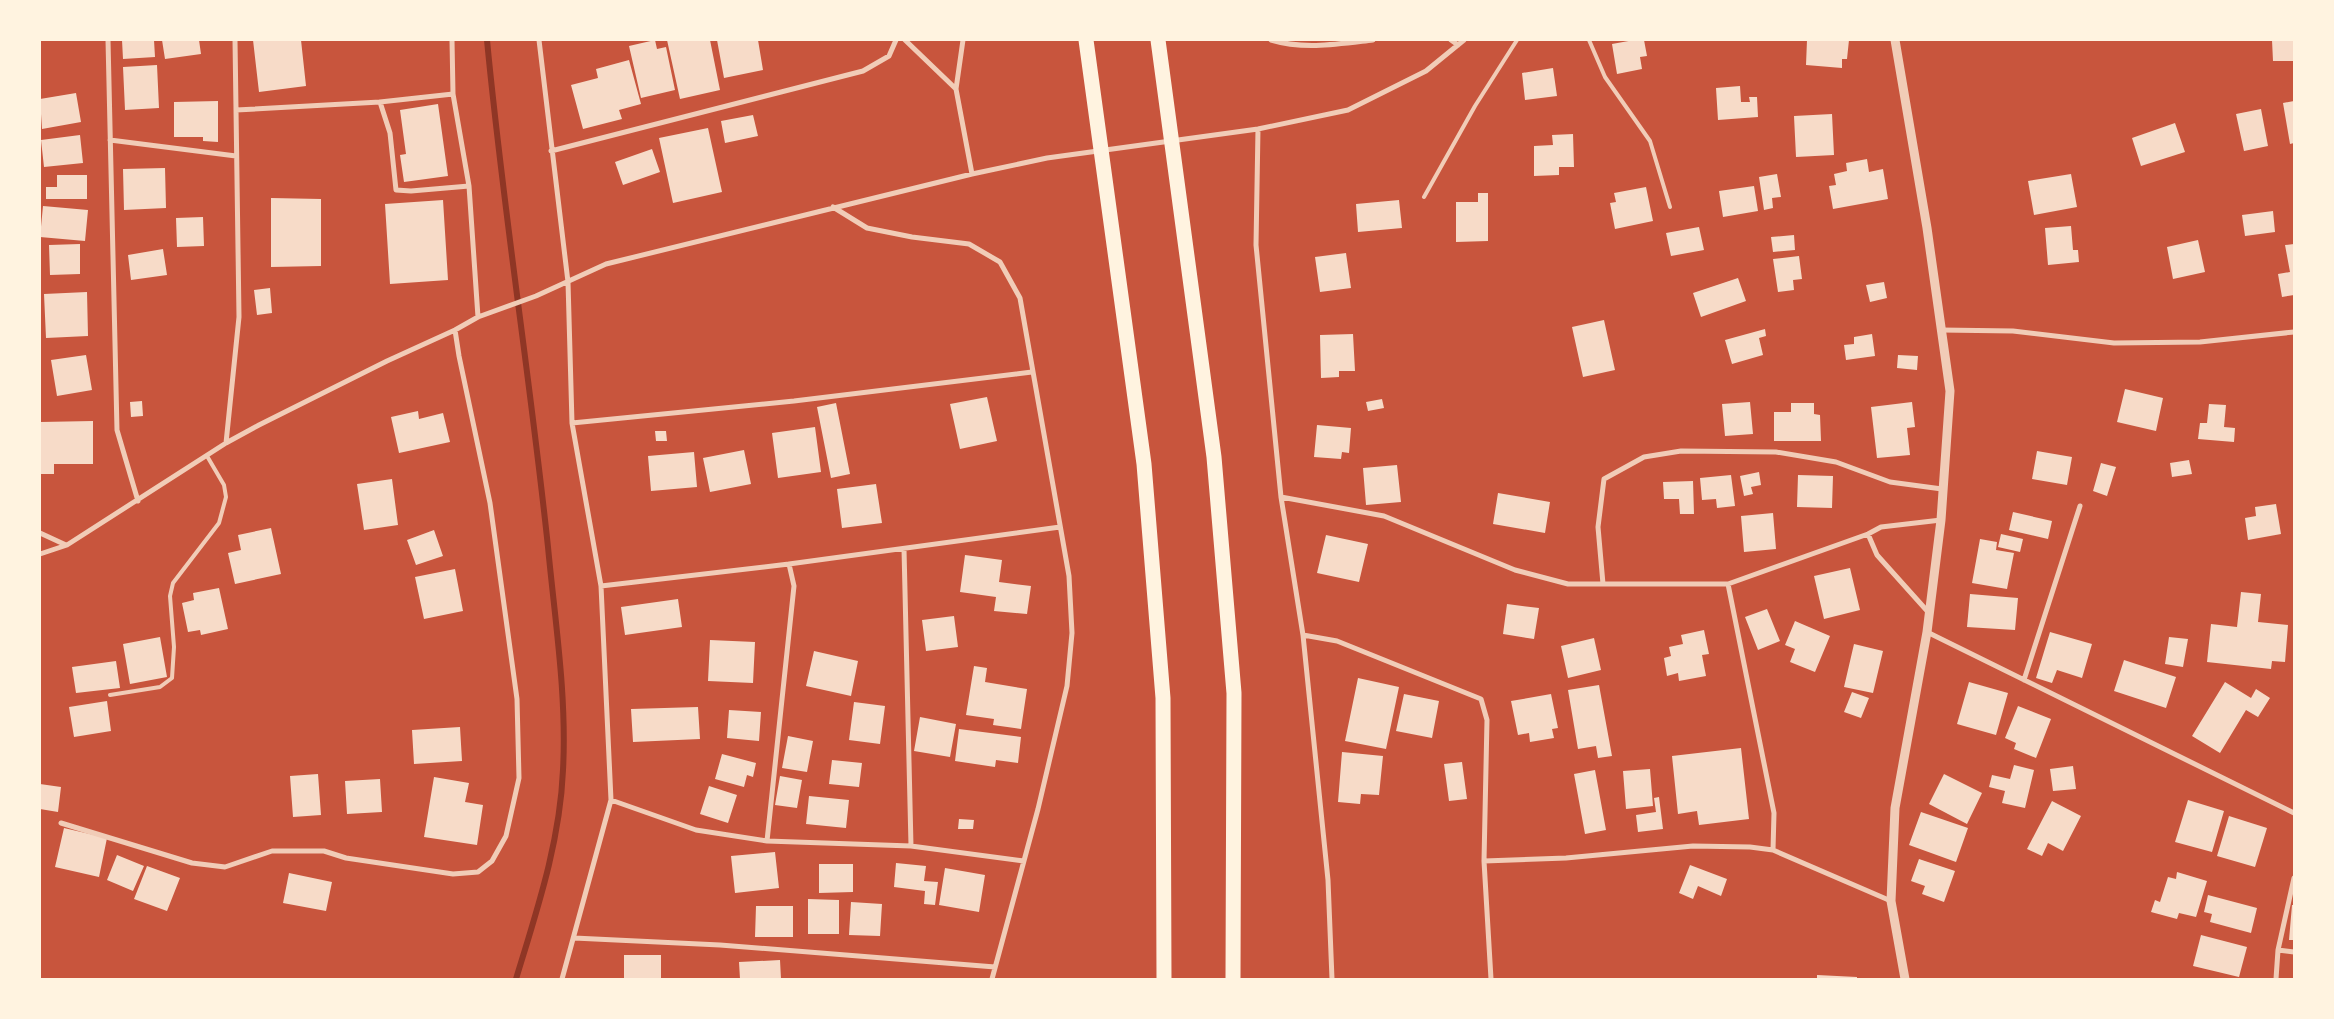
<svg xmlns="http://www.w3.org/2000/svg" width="2334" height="1019" font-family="Karla,sans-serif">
<rect width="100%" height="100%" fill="#c8553d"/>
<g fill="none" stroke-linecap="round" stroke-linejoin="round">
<path stroke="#8f3625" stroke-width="6" d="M487,40C503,209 530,377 548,547C555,621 567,696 563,770C560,842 537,910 516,979"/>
</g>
<path fill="#f7dbc8" d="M122,40H154L155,57L123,59Z
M162,40H199L201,54L165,59Z
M253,40H301L306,86L259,92Z
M655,40L657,49L666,47L675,90L641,98L629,46Z
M667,40H710L720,90L680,99Z
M717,40H758L763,70L724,78Z
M1634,40H1644L1647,56L1640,57L1642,69L1617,74L1612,44Z
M1807,40H1849L1847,59H1842V68L1806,65Z
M2272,40H2294V61H2273Z
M629,60L641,104L619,110L622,119L583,129L571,85L598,78L596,69Z
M157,65L159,108L125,110L123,67Z
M1553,68L1557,96L1525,100L1522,73Z
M1740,86L1741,102H1750L1749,97H1757L1758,117L1718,120L1716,88Z
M76,93L81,122L42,129L40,99Z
M218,101V142L203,141V137H174V102Z
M2294,101V143L2290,144L2283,103Z
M438,104L448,176L404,182L400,155L406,154L400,110Z
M2261,109L2268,146L2244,151L2236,114Z
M1832,114L1834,155L1796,157L1794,116Z
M753,115L758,136L725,143L721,121Z
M2175,123L2185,152L2141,166L2132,138Z
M708,128L722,192L673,203L659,138Z
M1573,134L1574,167H1559V175L1534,176V146L1553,145L1552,135Z
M80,135L83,163L44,167L41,140Z
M652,149L660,172L623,185L615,162Z
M1867,159L1869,172L1883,169L1888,199L1833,209L1829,186L1836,185L1834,174L1847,171L1846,163Z
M165,168L166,208L124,210L123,169Z
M1777,174L1781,197L1772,198L1773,208L1764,210L1759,177Z
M2071,174L2077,207L2034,215L2028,181Z
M57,175H87V199H46V187H57Z
M1754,186L1758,211L1723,217L1719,191Z
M1646,187L1653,221L1615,229L1610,203L1616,202L1614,193Z
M1478,193H1488V241L1456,242V202H1478Z
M271,198L321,199V266L271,267Z
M443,200L448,280L390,284L385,204Z
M1399,200L1402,228L1358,232L1356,204Z
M43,206L88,210L85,241L40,237Z
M2273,211L2275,232L2245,236L2242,215Z
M203,217L204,246L177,247L176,218Z
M2071,226L2073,250H2078L2079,262L2048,265L2045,228Z
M1699,227L1704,250L1671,256L1666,233Z
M1794,235L1795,250L1773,252L1771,237Z
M2198,240L2205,272L2173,279L2167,247Z
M80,244V274L50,275L49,245Z
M2294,244V295L2282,297L2278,274L2290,272L2285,245Z
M163,249L167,275L131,280L128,255Z
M1346,253L1351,288L1320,292L1315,257Z
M1799,256L1802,279L1793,280L1794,290L1778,292L1773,259Z
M1738,278L1746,301L1701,317L1693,293Z
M1884,282L1887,298L1870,302L1866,285Z
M270,288L272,313L257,315L254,290Z
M87,292L88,336L46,338L44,294Z
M1604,320L1615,370L1583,377L1572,327Z
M1765,329L1766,336L1759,338L1763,355L1732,364L1725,340Z
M1353,334L1355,371H1339V377L1321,378L1320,335Z
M1872,334L1875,356L1846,360L1844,345L1854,344V337Z
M86,355L92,390L57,396L51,360Z
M1898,355L1918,356L1917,370L1897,368Z
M2125,389L2163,398L2156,431L2117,422Z
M987,397L997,441L960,449L950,404Z
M1382,399L1384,408L1368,411L1366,402Z
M142,401L143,416L131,417L130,402Z
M1750,402L1753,434L1725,436L1722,404Z
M1912,402L1915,427L1907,428L1910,455L1877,458L1871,407Z
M836,403L850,474L831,478L817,407Z
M1791,403H1814V414L1820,415L1821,441H1774V412H1791Z
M2209,404L2226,405L2224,427L2235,428L2234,442L2198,439L2200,423H2207Z
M418,411L419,419L443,413L450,442L399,453L391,417Z
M93,421V464H54V474H40V422Z
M1317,425L1351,428L1349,453L1342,452L1341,459L1314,457Z
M815,427L821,472L778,478L772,433Z
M655,431H666L667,441H656Z
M744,450L751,484L710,492L703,458Z
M2037,451L2072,457L2067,485L2032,479Z
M694,452L697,487L651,491L648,456Z
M2189,460L2192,474L2172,477L2170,463Z
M2101,463L2116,467L2107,496L2093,491Z
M1397,465L1401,502L1366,505L1363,468Z
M1759,472L1761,485L1751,487L1753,494L1744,496L1740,476Z
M1731,475L1735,506L1717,508L1716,499L1702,500L1700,478Z
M1798,475L1833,476L1832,508L1797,507Z
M392,479L398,525L364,530L357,484Z
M1693,481L1694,514H1680L1679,499H1664L1663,482Z
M876,484L882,523L842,528L837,489Z
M1498,493L1550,502L1545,533L1493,524Z
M2276,504L2281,534L2248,540L2245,518L2256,516L2255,507Z
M2013,512L2052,521L2048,539L2009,530Z
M1773,513L1776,549L1744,552L1741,516Z
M271,528L281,574L235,584L228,553L241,550L238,535Z
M434,530L443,556L416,565L407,540Z
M2001,534L2023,539L2020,552L1998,547Z
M1326,535L1368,544L1359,582L1317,573Z
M1980,539L1997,542L1996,550L2014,553L2007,589L1972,583Z
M965,555L1002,560L999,582L1031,586L1027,614L994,611L996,597L960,592Z
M1850,568L1860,610L1824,619L1814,576Z
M455,569L463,611L424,619L415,577Z
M219,588L228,629L201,635L200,630L188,632L182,603L194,600L193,593Z
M2241,592L2261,594L2258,622L2288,625L2285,662L2272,661L2271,669L2207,662L2211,624L2237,627Z
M1970,594L2018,598L2015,630L1967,627Z
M678,599L682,627L625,635L621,607Z
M1507,604L1539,608L1534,639L1503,634Z
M1767,609L1780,641L1758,650L1745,617Z
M954,616L958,647L926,651L922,620Z
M1795,621L1830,636L1815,672L1790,662L1795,649L1785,645Z
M1704,630L1709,654L1702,655L1706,676L1679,681L1678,673L1667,676L1664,658L1671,656L1669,647L1683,644L1681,635Z
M2050,632L2092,644L2082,678L2057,670L2052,683L2036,678Z
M160,637L167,677L130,684L123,644Z
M2169,637L2188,639L2183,667L2165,664Z
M1594,638L1601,670L1568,678L1561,646Z
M710,640L755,642L753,683L708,681Z
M1854,644L1883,651L1873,693L1844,687Z
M814,651L858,661L851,696L806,686Z
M2124,660L2176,677L2166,708L2114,691Z
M116,661L120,688L76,693L72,667Z
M974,666L987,668L985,682L1027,689L1021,729L993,725L994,719L966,715Z
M1358,678L1399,687L1386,749L1345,741Z
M1969,682L2008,693L1996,735L1957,724Z
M2225,682L2251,698L2256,689L2270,698L2258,717L2246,710L2220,753L2192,736Z
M1599,685L1612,756L1598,758L1596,746L1578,749L1568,690Z
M1852,692L1869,698L1861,718L1844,712Z
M1404,694L1439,701L1432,738L1396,731Z
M1551,694L1558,728L1552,729L1554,738L1530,742L1529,733L1518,735L1511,701Z
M107,701L111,731L74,737L69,707Z
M854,702L885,706L880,744L849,740Z
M2018,706L2051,719L2036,758L2014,749L2016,743L2005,738Z
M698,707L700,739L633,742L631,709Z
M729,710L761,712L759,741L727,738Z
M920,717L956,724L950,757L914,751Z
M460,727L462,761L414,764L412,730Z
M959,729L1021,737L1018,763L996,760L995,767L955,761Z
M788,736L813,741L807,772L782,768Z
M1741,748L1749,819L1699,825L1697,811L1678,814L1672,756Z
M1342,752L1383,756L1379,795L1361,794L1360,804L1338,802Z
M722,754L756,763L753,777L747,775L744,787L715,779Z
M832,760L862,763L859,787L829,784Z
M1462,762L1467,799L1449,801L1444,764Z
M2014,765L2034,770L2025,808L2002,803L2005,791L1989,787L1992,775L2010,779Z
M2073,766L2076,789L2053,791L2050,769Z
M1650,769L1653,806L1626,809L1623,771Z
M1595,770L1606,830L1585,834L1574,774Z
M318,774L321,815L293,817L290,776Z
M1944,774L1982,793L1967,824L1929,804Z
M780,776L802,780L797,808L775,805Z
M434,777L469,783L465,802L483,805L477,845L424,837Z
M380,779L382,812L347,814L345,781Z
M40,784L61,787L58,812L40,809Z
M709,786L737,795L728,823L700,814Z
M809,796L849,800L846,828L806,824Z
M1659,797L1663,829L1638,832L1636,815L1656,812L1654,798Z
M2188,800L2224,811L2212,852L2175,842Z
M2052,801L2081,816L2063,851L2048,843L2042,856L2027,849Z
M1921,812L1968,828L1956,862L1909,845Z
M2229,816L2267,828L2255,867L2217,856Z
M959,819L974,820L973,829H958Z
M64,828L107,838L99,877L55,867Z
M775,852L779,888L735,893L731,856Z
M117,855L144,866L133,891L107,880Z
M1919,859L1955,871L1944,902L1922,894L1925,886L1911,881Z
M896,863L926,866L924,881L938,882L935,905L924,904L925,891L894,887Z
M819,864H853V892L819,893Z
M1690,865L1727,879L1721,896L1698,886L1693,899L1679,893Z
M147,866L180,878L167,911L134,899Z
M945,868L985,875L979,912L939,905Z
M2177,872L2207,881L2196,917L2179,913L2177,919L2151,912L2155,900L2160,902L2168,877L2176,879Z
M289,873L332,882L326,911L283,903Z
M2208,895L2257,908L2251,933L2210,922L2212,914L2204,912Z
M808,899L839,900V934H808Z
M851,902L882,904L880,936L849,935Z
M2292,905H2294V940H2289Z
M756,906H793V937H755Z
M2201,935L2247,947L2239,977L2193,966Z
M624,955H661V979H624Z
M780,960L781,979H740L739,962Z
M1817,975L1857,977V979H1817Z"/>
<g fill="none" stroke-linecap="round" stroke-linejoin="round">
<path stroke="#f1ccb7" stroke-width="4" d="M1589,40L1605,77L1650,141L1670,207
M1424,197L1475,106L1517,40
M110,695L160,687L172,678L174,647L170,596L173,583L219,523L226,497L224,485L207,456"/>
<path stroke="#f1ccb7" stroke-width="5" d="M108,40L117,430L138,501
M452,40L453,94L469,186L478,317
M539,40L568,282L572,423L601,586L611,800L562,979
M905,40L956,89
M963,40L956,89L972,174
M1271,40C1304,50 1339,44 1373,40
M1451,40L1458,45
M380,102L390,133L396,190L411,191L469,186
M236,110L380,102L453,94
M1258,129L1256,245L1281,497L1303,635L1328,880L1332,979
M110,140L236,156
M551,151L863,71L889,56L896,40
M833,207L867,228L912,237L969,244L1000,262L1020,298L1069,576L1072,633L1067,686L1038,809L992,979
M1941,330L2013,331L2114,343L2200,342L2294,332
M572,423L794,401L1032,372
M226,443L239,317L235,40
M1281,497L1384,516L1515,570L1568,584H1728L1868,534L1881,527L1941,520
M40,533L66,545
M1868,534L1877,555L1929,613
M904,549L911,846
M40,554L67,545L226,443L259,425L387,361L455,330L478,317L536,296L606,264L972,174L1047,158L1258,129L1348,110L1426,71L1464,40
M1603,584L1598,527L1604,479L1644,457L1681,451L1776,452L1836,462L1890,482L1942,489
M1728,584L1774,813L1773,850
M601,586L789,564L1060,527
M1927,632L2294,813
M1303,635L1337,641L1481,699L1487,720L1484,861L1491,979
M2024,680L2080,506
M611,800L696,830L767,841L911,846L1024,861
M61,823L192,863L225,867L272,851H324L346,858L453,874L478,872L492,861L506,836L519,778L517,699L490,503L459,356L455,330
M767,841L794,586L789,564
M1484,861L1566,858L1693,846L1750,847L1773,850L1891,901
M574,938L720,945L995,967
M2278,950L2294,952
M2276,979L2278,950L2294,878"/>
<path stroke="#f1ccb7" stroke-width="9" d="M1895,40L1927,228L1950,391L1941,520L1927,632L1895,808L1891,901L1905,979"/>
<path stroke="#fff3e0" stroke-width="15" d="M1086,40L1144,464L1163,698L1164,979
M1158,40L1214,457L1234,693L1233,979"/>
</g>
<rect width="2334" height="1019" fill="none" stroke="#fff3e0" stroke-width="82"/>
</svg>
